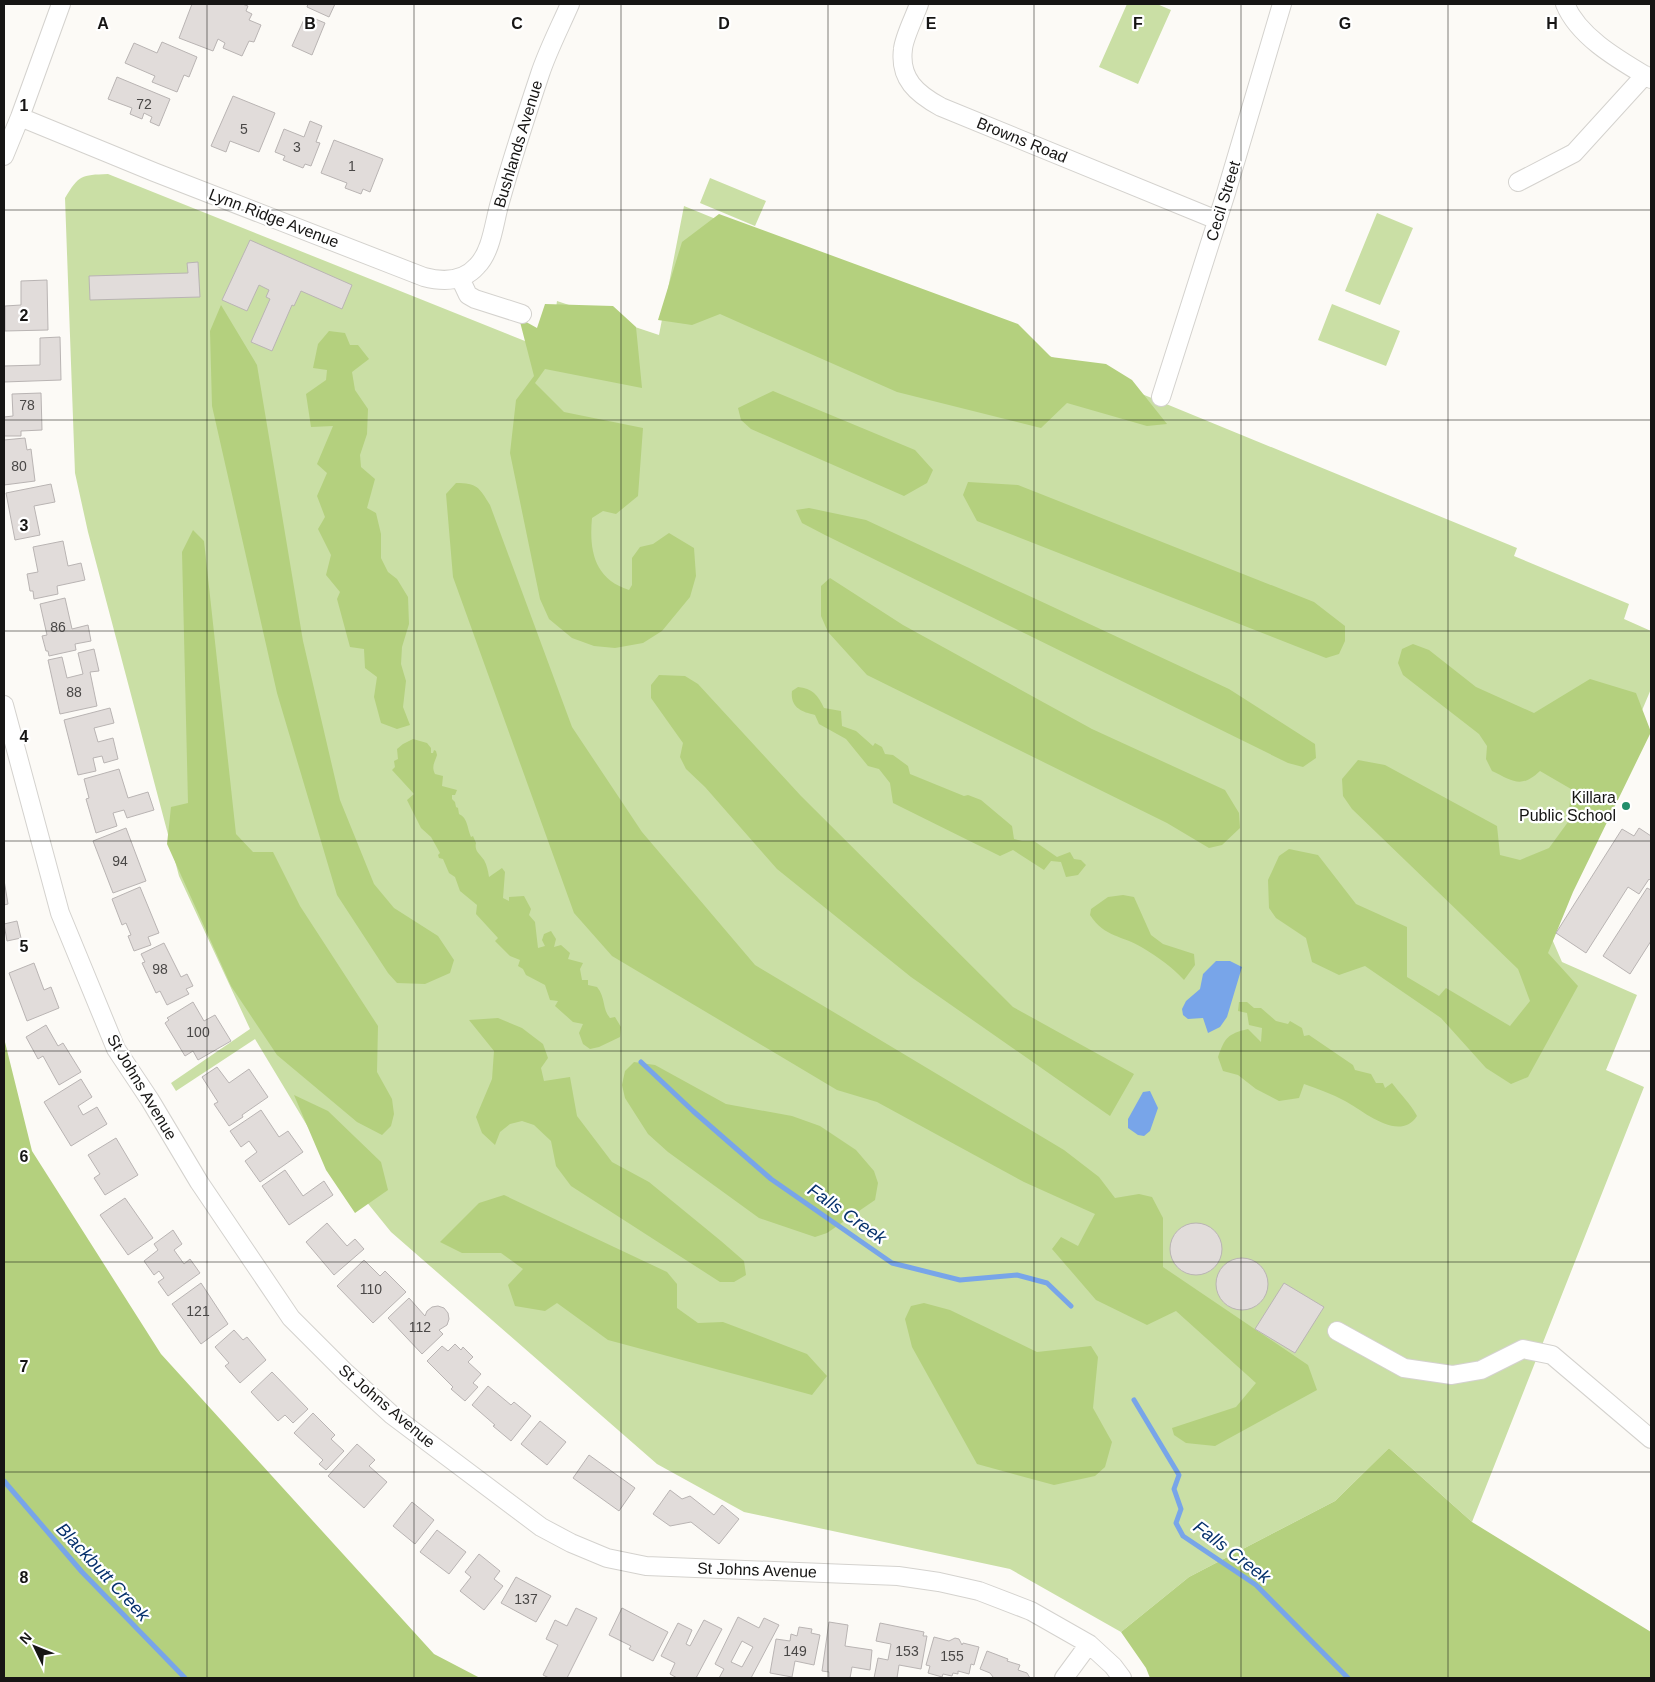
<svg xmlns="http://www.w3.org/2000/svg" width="1655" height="1682" font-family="Helvetica,sans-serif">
<rect width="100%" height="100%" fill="#fcfaf6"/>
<path fill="#cadfa5" d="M1127,4H1157L1171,10L1138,84L1099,67Z
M108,174L550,351L557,301L659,335L684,206L1517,548L1514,556L1629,604L1624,619L1651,631V689L1549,932L1562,962L1637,995L1606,1070L1644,1087L1472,1522L1389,1448L1335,1501L1189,1577L1121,1632L1010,1569L744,1512L657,1464L391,1232L314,1137L255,1039L176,1091L171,1083L250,1029L179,876L88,532L75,473L65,198C79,175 81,175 108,174Z
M710,178L766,201L755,226L700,203Z
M1377,213L1413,228L1380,305L1345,291Z
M1332,304L1400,331L1386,366L1318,340Z"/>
<path fill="#b4d07e" d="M719,214L1018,324L1051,357L1106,364L1132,380L1167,424L1147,426L1067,403L1041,428L897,392L720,314L692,325L658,320L682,242Z
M545,304L613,306L636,327L642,388L545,369L535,383L564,412L643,428L638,496L616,514L603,511L592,518C589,550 594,579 629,590L632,585V558L640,547L653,544L669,533L694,548L696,576L690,597L662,631L643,643L615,648L594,646L572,638L549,619L540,599L510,453L516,400L534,376L519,318L537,328Z
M221,305L257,365L303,641L340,800L374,884L394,908L438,936L454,960L450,973L425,984L397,983L388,973L337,895L277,693L212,406L210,331Z
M329,331L345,333L350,345H358L369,359L352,372L355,390L368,409L367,434L360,455L361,467L375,479L367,508L376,513L381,534V558L388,572L397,579L408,597L409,624L402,647L401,664L406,681L403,707L410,725L397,729L381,723L374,697L377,677L365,668L364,649L350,647L337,599L340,592L326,575L331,555L318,529L325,517L317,496L327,473L317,464L333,426L311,427L306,394L326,380L327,370L313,368L318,344Z
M773,391L915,450L933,470L927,483L904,496L751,429L741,420L738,408Z
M968,482L1018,485L1314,602L1345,626V641L1339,654L1326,658L977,521L963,495Z
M456,483C477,483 479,487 490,505L572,727L642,832L755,965L1064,1150L1099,1177L1115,1198L1139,1194L1152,1197L1163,1218V1267L1308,1365L1317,1390L1215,1446L1186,1443L1174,1435L1172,1428L1236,1407L1256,1383L1176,1311L1147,1325L1096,1300L1052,1249L1061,1237L1078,1246L1095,1214L1024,1182L877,1102L837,1090L612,956L574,913L453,577L446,494Z
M809,508L866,520L1229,689L1315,744L1316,758L1303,767L1288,763L825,535L802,523L796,510Z
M193,530L204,541L236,834L253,852H273L300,906L378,1026L377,1072L392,1099L394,1114L391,1126L382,1135L357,1122L277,1055L231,986L167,844L171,807L188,803L182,552Z
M830,578L903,625L1092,729L1225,790L1239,813L1240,828L1222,845L1209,848L1167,823L867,675L828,632L821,616V586Z
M1413,644L1429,650L1476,687L1534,713L1590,679L1636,693L1651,732L1573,892L1548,953L1578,986L1528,1077L1511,1084L1486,1068L1441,1018L1365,966L1339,975L1312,962L1306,938L1276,918L1269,908L1268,880L1279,856L1289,849L1318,855L1356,904L1407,927V977L1439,996L1446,988L1510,1026L1530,1001L1518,969L1352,809L1343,796L1342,779L1358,760L1385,765L1497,826L1500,855L1520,860L1549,848L1568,822L1571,789L1540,771C1521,789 1513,781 1492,771L1486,759L1487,746L1479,734L1403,675L1398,663L1402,649Z
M659,675L685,676L698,684L801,796L1013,1007L1134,1074L1110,1116L911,977L777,869L705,787L686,769L680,757L683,743L651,698V685Z
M798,687C812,688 818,695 824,708L841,711L842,726L856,731L873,746L875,743L882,747L885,754L893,755L908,766L910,774L964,796L968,795L981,800L1012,826L1014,839L1022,841H1034L1057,857L1070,852L1074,859L1081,860L1086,865L1078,875L1066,877L1061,862L1051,861L1044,870L1013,850L1000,856L893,803L890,783L879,769L868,766L846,739L819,724L815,715C801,712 790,707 792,691Z
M413,739L427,743L431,748V753H433L434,750L436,751L437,755C435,762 431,766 435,774L443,776L442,786L457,790L455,795H452V799L455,802L456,807L458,808L459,814C468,818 467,828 471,837L473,836L476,843C474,851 480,854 484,860C487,865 488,871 489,877L502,868L505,872L503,898L509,901V897L524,896L531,909L529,915L535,922L538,948L545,946L542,940L544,934L551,931L556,939L554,947L561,945L570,953L568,959L583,963L580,969L582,980H588V985L597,987C606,998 602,1009 610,1018L615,1017L621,1027L620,1037L599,1047L590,1049L583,1044L579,1033L583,1024L573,1022L555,1006L558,1001L550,1000L545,985L526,975L523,969L518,966L520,960L510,956L495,941L498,938L476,914L477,905L460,891L455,877L449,873L443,859L439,858L438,855L440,853L431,837L421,828L407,800L414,794L392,770L395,767L394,761L398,759L397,749L403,744Z
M1123,895L1134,897L1151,935L1163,944L1194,954L1195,965L1184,980C1172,967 1158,957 1143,948C1122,935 1105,938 1090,915L1091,909L1108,897Z
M1239,1002H1247L1254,1008H1261L1276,1021L1288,1024L1290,1021L1302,1028L1304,1036L1309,1035L1353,1065L1355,1070L1371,1074L1376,1083H1383L1385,1088L1392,1083C1401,1095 1410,1103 1417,1116C1399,1143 1364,1111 1345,1101C1332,1094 1318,1089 1304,1084L1299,1098L1279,1101L1256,1089L1238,1075L1223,1071L1218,1057C1225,1038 1227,1034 1248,1029L1261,1042L1262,1028L1249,1025L1247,1013L1238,1011Z
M498,1018L522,1028L543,1044L548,1058L541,1068L544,1081L570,1077L577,1116L612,1162L649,1182L721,1241L744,1261L746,1275L734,1282H720L571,1186L556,1166L551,1141L534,1125L522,1121L510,1124L500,1132L495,1145L482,1133L476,1117L492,1079L494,1051L469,1020Z
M4,1038L32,1151L161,1354L434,1654L480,1678H4Z
M634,1062L655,1065L726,1104L792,1116L820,1126L856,1150L874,1171L878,1183L875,1200L827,1233L815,1237L759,1218L668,1152L648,1134L625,1098L622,1085L625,1071Z
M294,1095L328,1111L381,1162L388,1190L355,1213L326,1170Z
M504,1195L667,1272L677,1284V1308L698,1323L723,1322L807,1354L827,1376L812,1395L608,1340L557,1303L545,1311L515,1306L508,1285L523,1269L501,1253H462L440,1242L479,1203Z
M924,1303L950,1310L1037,1352L1091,1346L1098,1357L1093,1408L1112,1442L1105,1467L1095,1476L1054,1485L977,1464L912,1347L905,1319L911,1306Z
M1389,1448L1472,1522L1651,1632V1678H1150L1146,1668L1121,1632L1189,1577L1335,1501Z"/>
<path fill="#78a5e9" d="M1216,961H1230L1242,967L1227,1017L1220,1027L1208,1033L1203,1018L1188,1019L1183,1015L1182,1009L1186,1001L1200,989L1203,974Z
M1150,1091L1158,1108L1150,1131L1144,1136L1138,1135L1128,1128V1119L1143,1092Z"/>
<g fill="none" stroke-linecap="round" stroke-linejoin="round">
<path stroke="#78a5e9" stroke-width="5" d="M641,1062L693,1111L771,1179L892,1263L960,1280L1017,1275L1047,1283L1071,1306
M1134,1400L1179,1475L1174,1489L1181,1509L1176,1523L1183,1536L1256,1585L1348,1678
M4,1481L82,1572L185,1678"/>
</g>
<path fill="#e1dcda" stroke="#b9b4b3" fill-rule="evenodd" d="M192,4H242L248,6L246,11L252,14L249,20L261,25L254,42L249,41L242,56L223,48L225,43L218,39L213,51L179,38Z
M307,4H335L329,17L307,7L308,4Z
M306,15L325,23L312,55L292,46Z
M162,42L197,57L189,77L184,75L177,92L152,82L155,76L125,63L134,43L157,53Z
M117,77L170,99L159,126L150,122L152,117L144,113L142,119L130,114L132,108L108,99Z
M233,96L275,113L259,152L230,141L226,152L211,146Z
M310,121L322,126L316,142L320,143L311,166L305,164L303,168L283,160L285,156L275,152L284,129L304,137Z
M334,140L383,159L370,192L363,189L361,194L345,188L347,183L321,173Z
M250,240L352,285L342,309L301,291L294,306L292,305L272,351L251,342L270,299L266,297L269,290L259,285L247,311L222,300Z
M198,262L200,297L90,300L89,276L188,273L187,263Z
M47,280L48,330L5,331V306L21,305V281Z
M60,337L61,380L4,382V366L40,365V338Z
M41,393L42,430L21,431V436H4V417L13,416L12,394Z
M25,438L27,450L31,449L35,481L4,485V440Z
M51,484L55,502L34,506L40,535L15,540L6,493Z
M63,541L68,566L81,563L85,580L57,586L58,594L34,599L33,591H30L27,574L38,572L33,547Z
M65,598L72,629L88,625L91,641L75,644L76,650L49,656L48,651H46L42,636L47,635L40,604Z
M94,649L99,671L90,672L97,706L60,714L48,660L62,657L67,678L83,674L78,653Z
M110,708L114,723L94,728L98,742L113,738L118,759L104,763L102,756L93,758L96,771L78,775L64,720Z
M119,769L128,798L148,792L154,810L127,818L124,810L113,813L117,826L96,833L86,799L89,798L84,779Z
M126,828L146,881L113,893L93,841Z
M1639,828L1651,836V881L1649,879L1639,894L1628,887L1586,953L1556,933L1622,829L1634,836Z
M4,880L8,904L4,905Z
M140,887L159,933L148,937L151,945L134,951L128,936L131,935L126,923L122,925L112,899Z
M1647,888L1651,890V941L1630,974L1603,956Z
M17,921L21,938L7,941L4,924Z
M164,943L181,977L187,974L193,986L186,989L189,994L167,1005L160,991L156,993L142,963L145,962L141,954Z
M34,963L44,990L51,987L59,1008L27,1021L9,973Z
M193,1002L204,1021L215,1015L231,1041L198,1060L193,1051L185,1056L165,1023L169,1020L167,1018Z
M46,1025L58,1046L63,1043L81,1072L59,1085L43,1056L38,1059L26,1037Z
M217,1067L229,1083L249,1069L268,1097L242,1115L243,1117L229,1126L214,1104L218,1102L202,1077Z
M81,1079L92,1097L78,1106L83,1115L97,1107L107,1124L71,1146L44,1102Z
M261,1110L279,1137L288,1131L303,1152L260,1182L245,1161L257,1152L249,1141L241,1147L230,1131Z
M116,1138L138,1175L105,1195L94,1178L100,1174L88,1155Z
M285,1170L303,1196L324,1181L333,1195L289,1225L262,1186Z
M125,1198L153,1238L128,1255L100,1215Z
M327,1223L347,1246L355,1239L364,1249L334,1275L306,1242Z
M1170 1249a26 26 0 1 1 52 0a26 26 0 1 1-52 0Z
M173,1230L182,1244L174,1250L184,1264L190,1259L200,1273L168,1296L158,1282L164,1278L159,1271L154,1275L144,1261L158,1250L154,1244Z
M1216 1284a26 26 0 1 1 52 0a26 26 0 1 1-52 0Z
M364,1260L380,1276L385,1271L406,1292L373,1323L337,1286Z
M201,1283L228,1324L201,1344L172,1304Z
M1284,1283L1324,1307L1295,1353L1255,1329Z
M409,1298L425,1316L427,1311L432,1307L438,1306L444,1308L448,1313L449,1319L447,1325L439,1330L443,1334L422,1354L388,1318Z
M234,1330L243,1340L247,1337L266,1360L240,1383L225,1366L229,1363L215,1347Z
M455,1344L461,1350L463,1347L473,1357L468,1362L481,1374L473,1383L478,1387L465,1401L451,1389L453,1387L427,1361L442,1346L448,1351Z
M272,1372L308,1409L293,1423L285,1415L278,1421L251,1392Z
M488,1386L511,1405L514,1402L531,1416L511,1441L493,1426L495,1425L472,1405Z
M313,1413L335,1435L331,1439L344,1451L326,1470L319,1464L323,1460L294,1433Z
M540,1421L566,1442L547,1465L521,1444Z
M357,1444L375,1460L369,1466L387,1482L364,1508L328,1476Z
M589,1455L635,1488L619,1511L573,1478Z
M670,1490L682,1499L690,1496L714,1515L722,1505L739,1519L719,1544L691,1522L670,1526L653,1514Z
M412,1502L434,1520L415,1544L393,1526Z
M437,1530L466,1552L449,1574L420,1552Z
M479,1554L500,1571L494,1579L503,1586L484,1610L460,1591L471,1577L465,1572Z
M516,1577L551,1596L536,1622L501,1603Z
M576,1608L597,1618L567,1678H549L543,1675L558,1645L546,1639L555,1620L567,1626Z
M622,1608L668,1632L653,1661L629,1649L631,1646L609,1635Z
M738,1617L759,1628L764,1618L779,1625L751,1678H719L724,1669L715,1664ZM742,1641L753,1647L742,1667L731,1662Z
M704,1620L722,1629L696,1678H677L670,1674L675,1663L661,1656L678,1623L692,1630L686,1644L690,1646Z
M829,1622L848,1625L845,1646L872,1650L870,1670L852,1667L850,1678H829V1672L822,1671Z
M880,1623L924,1632L923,1636H927L921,1669L899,1665L897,1678H874L878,1658L888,1660L891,1644L876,1641Z
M799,1627L812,1629L811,1633L820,1635L814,1665L795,1661L792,1677L770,1673L776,1639L790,1641L791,1634L797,1636Z
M934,1637L949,1641L955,1638L959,1639L962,1645L963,1643L979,1647L974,1665L971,1664L969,1674L958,1671V1674L953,1673L952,1676L943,1674L942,1677L928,1673L930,1666L926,1665Z
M987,1651L1008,1659L1007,1661L1020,1665L1018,1670L1027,1673L1030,1678H992L993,1677L990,1673L980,1669Z"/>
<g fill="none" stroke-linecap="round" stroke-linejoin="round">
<defs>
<path id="minor" d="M919,4C915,16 904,37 903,49C899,79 917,94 941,107L1217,220
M1565,4C1579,38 1621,61 1651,79
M20,117L154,172L424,277C443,282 463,282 477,266C492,251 494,222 500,202C512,159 526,116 540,74C548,50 560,27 570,4
M4,156L20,117L61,4
M1518,182L1574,153L1645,75
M460,278L468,295L475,299L522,314
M1161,397L1226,193L1282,4
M4,705L60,913L116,1049L150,1100L199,1182L291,1318L346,1373L392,1415L541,1527L571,1543L607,1558L646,1566L898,1576L939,1582L979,1591L1031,1611L1089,1644L1113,1666L1122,1678
M1337,1331L1404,1368L1452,1375L1481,1370L1523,1349L1552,1355L1651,1439
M1064,1678L1089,1644"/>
</defs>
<use href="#minor" stroke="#d4d2ce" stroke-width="20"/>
<use href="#minor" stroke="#fff" stroke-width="18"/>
</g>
<path fill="none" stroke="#161514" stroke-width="1" stroke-opacity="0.55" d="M207,4V1678M414,4V1678M621,4V1678M828,4V1678M1034,4V1678M1241,4V1678M1448,4V1678M4,210H1651M4,420H1651M4,631H1651M4,841H1651M4,1051H1651M4,1262H1651M4,1472H1651"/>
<circle fill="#228e6c" stroke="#fff" stroke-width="2" cx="1626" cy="806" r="5"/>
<g text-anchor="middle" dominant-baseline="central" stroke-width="4.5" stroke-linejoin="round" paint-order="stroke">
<g font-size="14" fill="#494746">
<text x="144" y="104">72</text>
<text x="244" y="129">5</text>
<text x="297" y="147">3</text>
<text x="352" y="166">1</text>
<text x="27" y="405">78</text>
<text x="19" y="466">80</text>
<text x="58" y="627">86</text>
<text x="74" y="692">88</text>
<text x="120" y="861">94</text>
<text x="160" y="969">98</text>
<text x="198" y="1032">100</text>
<text x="371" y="1289">110</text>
<text x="198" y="1311">121</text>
<text x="420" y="1327">112</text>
<text x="526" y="1599">137</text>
<text x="795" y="1651">149</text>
<text x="907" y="1651">153</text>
<text x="952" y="1656">155</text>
</g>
<g font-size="16" fill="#161514" stroke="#fff">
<text transform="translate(1022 140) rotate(22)">Browns Road</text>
<text transform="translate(518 144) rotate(-73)">Bushlands Avenue</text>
<text transform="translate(1223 201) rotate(-73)">Cecil Street</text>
<text transform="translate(274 218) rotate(21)">Lynn Ridge Avenue</text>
<text transform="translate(142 1087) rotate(59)">St Johns Avenue</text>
<text transform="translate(387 1406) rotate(40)">St Johns Avenue</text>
<text transform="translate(757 1570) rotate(2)">St Johns Avenue</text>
</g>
<g font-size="16" fill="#161514" stroke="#fff" text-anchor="end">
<text x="1616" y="797">Killara<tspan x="1616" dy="18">Public School</tspan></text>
</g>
<g font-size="18" font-style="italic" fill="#06316c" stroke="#fff">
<text transform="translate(847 1214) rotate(35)">Falls Creek</text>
<text transform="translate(1232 1552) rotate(37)">Falls Creek</text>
<text transform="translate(103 1572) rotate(47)">Blackbutt Creek</text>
</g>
</g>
<g font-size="16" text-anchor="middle" font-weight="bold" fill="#161514" stroke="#fff" stroke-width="4.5" stroke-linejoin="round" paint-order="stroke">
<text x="103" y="29">A</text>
<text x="310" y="29">B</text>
<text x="517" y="29">C</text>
<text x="724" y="29">D</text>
<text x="931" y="29">E</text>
<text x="1138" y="29">F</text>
<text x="1345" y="29">G</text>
<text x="1552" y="29">H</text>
<text x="24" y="111">1</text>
<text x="24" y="321">2</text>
<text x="24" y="531">3</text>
<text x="24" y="742">4</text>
<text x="24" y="952">5</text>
<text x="24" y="1162">6</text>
<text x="24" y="1372">7</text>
<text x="24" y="1583">8</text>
</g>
<rect width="1655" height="1682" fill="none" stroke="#161514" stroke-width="10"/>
<g transform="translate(35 1647) rotate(313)" stroke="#ffffff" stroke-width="4" paint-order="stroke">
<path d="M0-4L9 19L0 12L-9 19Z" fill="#161514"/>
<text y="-8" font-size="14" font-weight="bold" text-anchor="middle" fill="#161514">N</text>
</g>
</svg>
